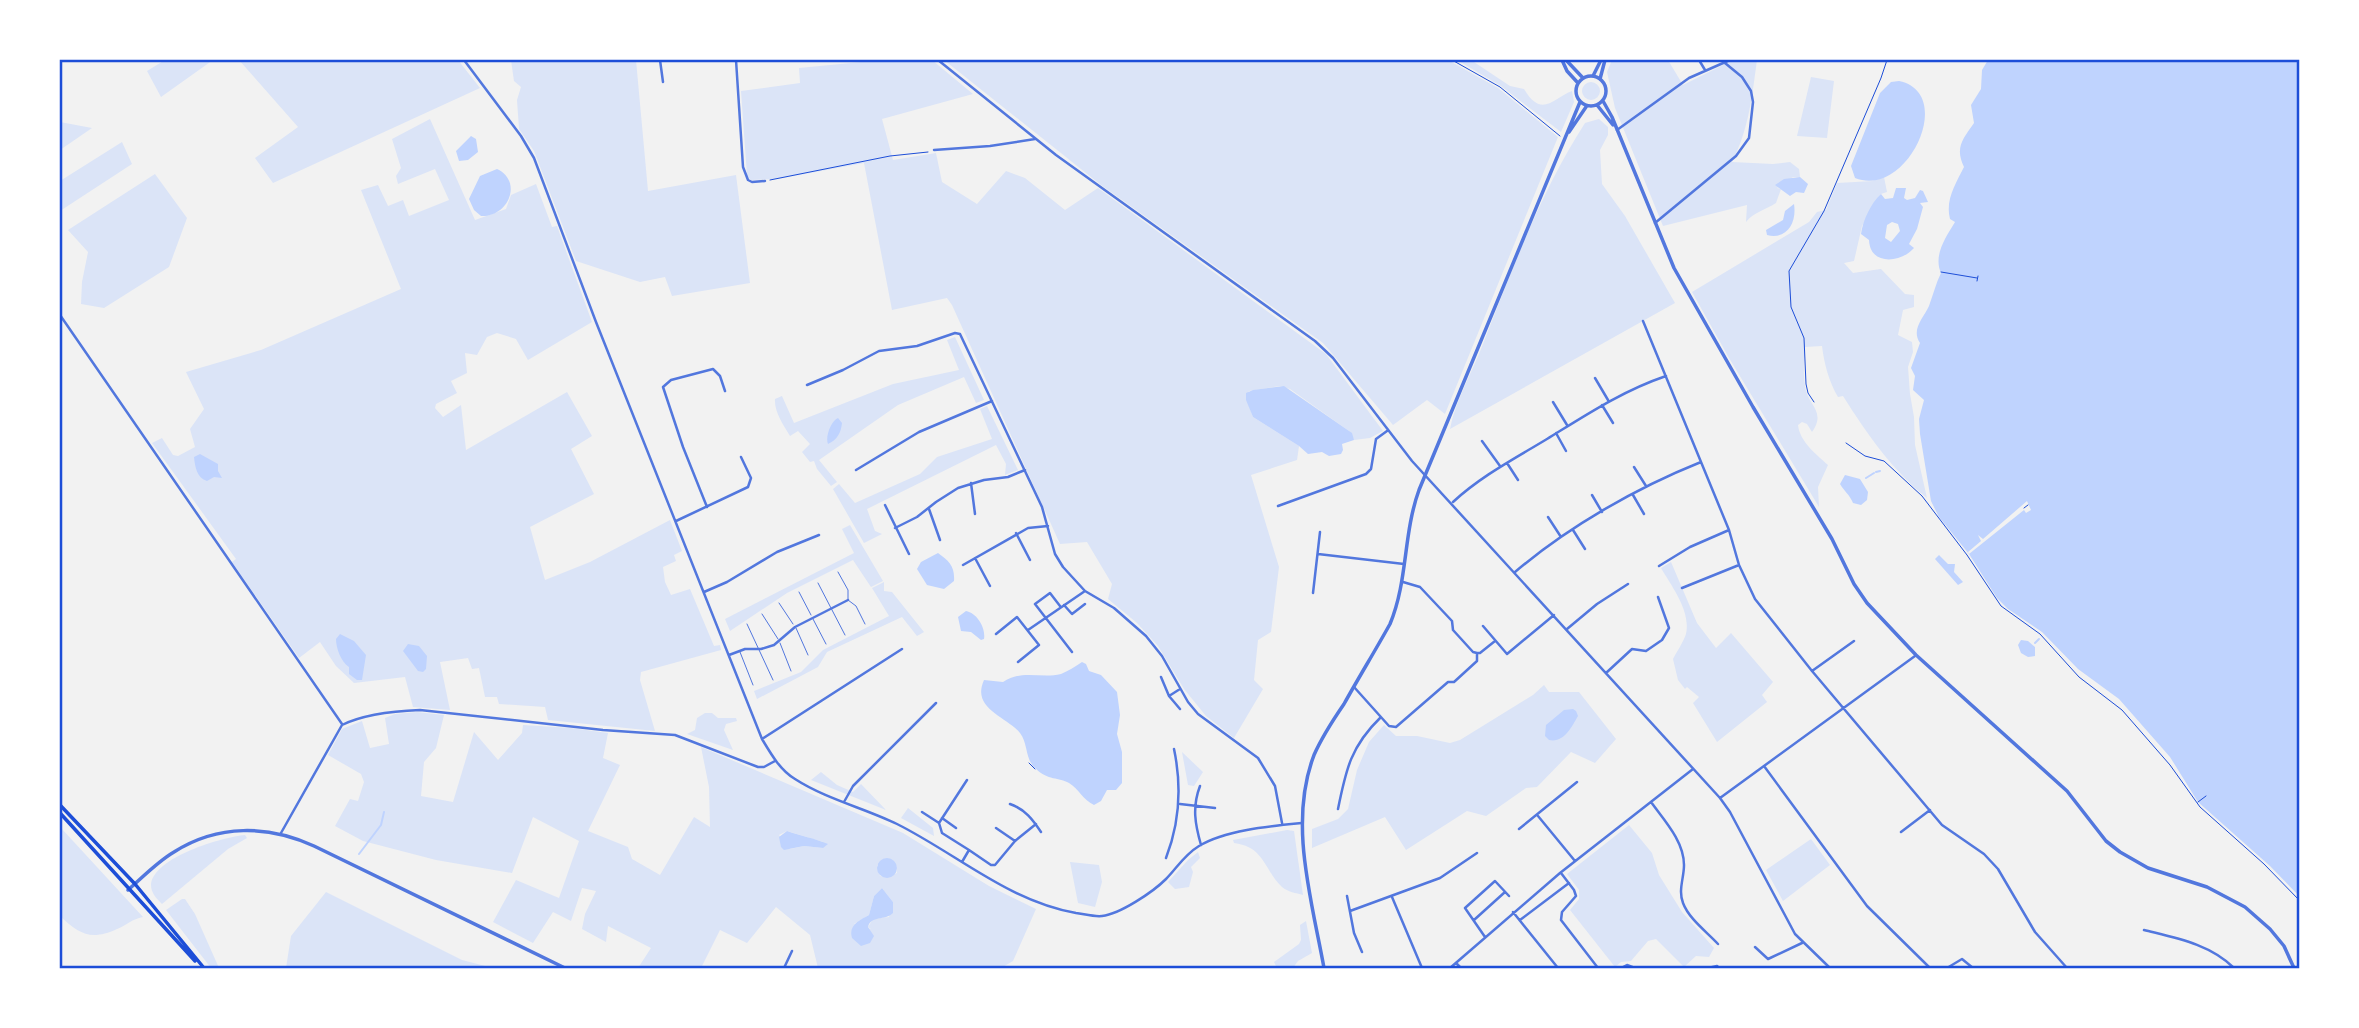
<svg xmlns="http://www.w3.org/2000/svg" width="2359" height="1028" font-family="Karla,sans-serif">
<rect width="100%" height="100%" fill="#f2f2f2"/>
<path fill="#dbe4f7" fill-rule="evenodd" d="M165,60H213L161,97L147,71Z
M239,60H458L480,88L273,183L255,158L298,127Z
M511,60H636L648,191L736,175L750,283L672,296L665,277L640,282L576,261L534,151L519,129L517,100L521,87L514,81Z
M861,60H932L973,94L882,119L893,160L936,153L942,182L977,204L1006,171L1025,178L1065,210L1098,188L1326,354L1383,431L1370,438L1354,440L1349,431L1290,389L1280,386L1249,391L1246,397L1253,417L1299,446L1297,460L1251,475L1279,567L1271,632L1258,640L1254,680L1263,689L1234,738L1206,716L1184,689L1158,646L1137,623L1108,599L1112,584L1087,542L1060,544L952,305L947,298L892,310L864,163L778,179L751,180L747,176L741,91L800,83L799,68L861,62Z
M944,60H1448L1498,88L1558,137L1445,414L1427,400L1393,425L1323,343L1101,185Z
M1457,60H1471L1510,86L1524,89C1542,119 1553,98 1572,91L1574,102L1561,132L1501,86Z
M1612,60H1668L1683,85L1733,60H1757C1752,96 1749,129 1732,162L1773,164L1790,162L1799,169L1800,177H1793L1777,188L1781,189L1776,203C1765,210 1754,212 1746,222L1747,205L1663,226L1615,108L1607,72Z
M1811,77L1834,81L1827,138L1797,136Z
M1582 91a9 9 0 1 1 18 0a9 9 0 1 1-18 0Z
M430,119L475,220L506,209L511,195L536,184L552,227L557,226L592,322L528,360L516,339L497,333L487,337L477,355L465,353L467,373L451,381L457,393L436,404L435,408L443,417L461,405L466,450L567,392L592,436L571,449L594,494L530,527L545,580L590,562L670,520L682,551L674,555L676,561L663,567L665,582L671,595L690,589L714,646L720,645L721,650L641,672L640,680L655,731L548,720L545,707L499,704L497,697H485L479,668L472,669L468,658L440,662L450,710L413,707L405,677L354,683L336,666L320,642L299,658L232,562L236,559L152,443L162,438L173,455L178,456L195,447L190,429L204,409L186,372L261,350L401,289L361,190L378,185L388,206L403,200L409,216L449,200L435,169L398,184L396,176L401,168L392,139Z
M1599,119L1608,127V135L1600,150L1602,184L1625,216L1675,303L1450,429C1455,402 1471,374 1481,349C1511,272 1540,193 1585,123Z
M60,122L92,128L60,150Z
M122,142L132,164L60,211V181Z
M155,174L187,218L169,267L104,308L81,304L82,282L88,252L68,230Z
M1884,177L1887,192L1881,194L1862,226L1854,261L1844,263L1853,273L1881,269L1905,294L1914,295V307L1903,310L1898,335L1912,342L1913,352L1908,367L1910,394L1914,417L1915,445L1927,498C1892,470 1867,434 1843,396L1838,397C1829,382 1824,363 1822,346L1805,347C1804,359 1803,373 1805,386C1807,405 1827,411 1812,432L1807,424L1802,422L1798,425C1800,442 1816,454 1828,465L1818,487L1819,507L1729,358L1692,292L1809,222L1817,212L1826,210L1837,183L1873,181Z
M955,337L984,400L976,403L964,377L898,405L819,460L837,482L831,486L817,469L814,461L810,462L802,452L810,444L798,431L790,436C783,425 774,411 775,399L782,396L794,423L893,384L959,370L947,340Z
M987,406L1018,470L1005,475L1006,464L996,445L867,509L875,531L882,534L864,543L833,489L839,484L855,503L920,474L937,457L992,439L980,409Z
M850,525L883,581L871,587L853,560L787,593L730,631L725,619L854,553L842,529Z
M1671,562L1697,623L1716,648L1731,633L1773,682L1762,695L1767,702L1717,742L1693,703L1699,697L1687,687L1685,689L1678,680L1673,659C1677,651 1683,643 1686,634C1691,611 1672,587 1661,568Z
M884,582V591L892,592L924,632L917,636L902,617L827,652L818,667L757,699L754,691L801,672L823,650L889,616L872,588Z
M1544,685L1549,692H1579L1616,739L1595,763L1571,752L1537,787L1526,788L1486,816L1467,811L1406,850L1385,817L1312,848V829L1338,819L1348,809L1357,770L1369,742L1384,725L1396,736H1417L1450,743L1460,740L1533,695Z
M417,712L444,715L436,748L424,762L421,796L453,802L474,732L498,760L522,733L523,725L571,728L608,733L603,758L620,765L588,831L628,847L632,859L660,875L694,817L710,827L709,787L701,747L903,833L989,886L1036,909L1013,961L1001,968H818L810,935L776,907L747,943L720,930L701,968H638L651,948L608,926L606,942L582,929L585,914L596,891L582,888L571,921L553,912L533,943L493,922L516,880L559,898L579,841L533,817L512,873L436,860L363,841L335,826L350,799L358,801L364,782L361,774L328,755L342,729L362,721L370,748L389,744L385,718L395,714ZM787,831L823,842V848L804,846L790,849L779,835ZM886,859L897,867V873L885,877L880,876L877,865ZM882,888L893,902L889,917L873,919L868,927L871,929L854,924L869,915L874,896Z
M705,713H712L718,718H736L737,721L726,724L724,730L733,750L687,734L695,730L697,718Z
M1182,752L1203,772L1194,786L1188,785Z
M821,772L837,785L853,792L861,784L886,810L811,780Z
M908,808L933,828L934,836L901,818Z
M1629,825L1652,853L1659,875L1682,912L1714,948L1709,957L1696,956L1684,967L1656,939L1648,941L1631,961L1621,962L1615,967L1570,910L1579,899V890L1567,874Z
M62,829L143,917C132,919 127,925 117,929C91,941 79,934 60,916V853Z
M1287,830L1294,831L1303,895C1296,893 1288,892 1282,887C1264,870 1265,847 1234,843L1233,840Z
M245,835L247,838L228,849L162,904C157,899 151,893 151,885C153,857 223,837 245,835Z
M1811,839L1830,865L1783,901L1766,870Z
M1198,852L1200,858L1191,867L1193,872L1189,887L1175,889L1168,882L1188,860Z
M1070,862L1099,865L1102,882L1095,907L1078,903Z
M326,892L462,960L493,968H286L291,936Z
M182,899H185L195,914L219,968H211L166,910Z
M1306,921L1312,953L1298,961L1293,968H1277L1274,962L1299,944L1301,940L1300,925Z"/>
<path fill="#bfd3fe" fill-rule="evenodd" d="M1988,60H2299V896L2270,866L2198,802L2170,757L2119,699L2078,669L2042,632L2008,609L1997,598L1969,554L1939,517L1931,501L1920,434L1919,419L1924,400L1913,390L1915,376L1911,368L1920,343C1911,329 1923,319 1929,306C1933,295 1936,283 1941,273C1933,255 1946,237 1955,222L1950,219C1945,200 1956,183 1964,167C1955,148 1962,140 1974,123L1971,105L1981,89L1982,70Z
M1899,81C1957,93 1907,199 1855,178L1851,166L1880,93L1891,82Z
M471,136L476,139L478,152L468,160L459,161L456,151Z
M497,169C523,181 509,217 481,216L474,210L469,199L480,176Z
M1800,177L1808,184L1804,193L1796,192L1790,196L1775,185L1784,179Z
M1896,188H1906L1904,198L1907,200L1915,198L1920,190L1923,191L1928,202L1920,203L1923,207L1917,229L1909,244L1914,248C1901,263 1870,266 1869,240L1861,234C1863,220 1871,203 1881,194L1885,199L1893,198ZM1892,222L1898,224L1900,231L1891,242L1885,238L1887,225Z
M1794,204C1797,223 1787,240 1767,235L1766,230L1783,220L1785,211Z
M1284,386L1352,433L1354,440L1342,444L1343,450L1341,454L1329,456L1322,452L1308,454L1299,446L1253,417L1246,400V393L1253,390Z
M838,418L842,423C841,433 837,440 828,444C825,437 831,421 838,418Z
M200,454L218,464V471L222,478L214,477L207,481C197,478 195,467 194,457Z
M1845,475L1860,479L1868,492L1867,500L1861,505L1853,503C1850,495 1844,491 1840,484Z
M938,553C949,561 955,566 954,581L944,589L927,585L917,569L921,562Z
M1939,555L1948,564H1955L1954,572L1963,582L1958,585L1935,559Z
M966,611C977,613 986,628 984,639L981,640L971,632L961,631L958,617Z
M340,634L354,641L366,655L362,680H357L349,674V667C341,662 336,648 336,639Z
M2021,640L2028,641L2035,647V656L2028,657L2021,653L2018,645Z
M408,644L419,646L427,656L426,669L423,672L418,671L403,651Z
M1082,662L1086,664L1089,671L1101,675L1117,692L1120,715L1117,734L1122,752V783L1116,790H1107L1101,801L1094,805C1083,800 1079,789 1069,783C1059,777 1048,781 1035,768C1025,759 1028,743 1020,733C1006,716 971,709 984,680L1003,682C1022,669 1041,679 1061,674C1068,671 1075,667 1082,662Z
M1573,709L1576,711L1578,716C1571,728 1564,743 1549,740L1545,736L1546,725L1564,710Z
M787,831C801,836 814,838 828,844L823,848L804,846L784,850L781,847L779,837Z
M877 868a10 10 0 1 1 20 0a10 10 0 1 1-20 0Z
M882,888L893,902V913C885,921 871,915 868,927L874,936L870,943L861,946L852,938C848,925 860,920 869,915L874,896Z"/>
<path fill="#f2f2f2" d="M2027,501L2031,510L2026,513L2024,510L1969,554L1968,552L1981,541L1978,535L1983,539Z"/>
<g fill="none" stroke-linecap="round" stroke-linejoin="round">
<path stroke="#bfd3fe" stroke-width="2" d="M1876,472L1880,471
M1866,478L1874,473
M2035,643L2039,639
M359,854L381,825L384,812"/>
<path stroke="#1d4ed8" stroke-width="1" d="M1452,60L1500,87L1560,136
M770,180L890,156L928,152
M1941,272L1977,278
M1977,281L1978,276
M1814,402L1808,393L1806,384L1804,338L1791,307L1789,271L1824,211L1881,78L1887,60
M1846,443L1865,456L1884,461L1922,496L1967,555L2001,606L2040,634L2079,677L2122,710L2170,765L2200,807L2264,864L2300,901
M2024,508L2028,505
M1029,763L1035,769
M2198,802L2206,796"/>
<path stroke="#5277de" stroke-width="1" d="M838,572L848,590V600L856,606L865,624
M818,583L845,635
M799,592L811,615
M779,603L793,624
M762,614L778,639
M813,619L826,644
M747,624L773,680
M796,628L808,655
M780,643L791,671
M740,652L753,685"/>
<path stroke="#5277de" stroke-width="2.5" d="M464,60L521,136L534,158L596,322L762,739C771,754 780,770 795,779C826,799 864,808 897,824C957,854 1008,901 1076,913C1084,914 1094,917 1102,916C1120,914 1153,892 1166,879C1177,868 1184,855 1199,846C1225,830 1271,826 1302,823
M660,60L663,82
M736,60L743,167L748,180L752,182L765,181
M938,60L1056,155L1315,341L1333,358L1412,461L1720,798L1730,812L1795,934L1830,968
M1699,60L1705,70
M1617,130L1689,78L1730,60
M934,150L990,146L1035,139
M1655,223L1736,156L1749,138L1753,102L1751,91L1742,77L1725,63
M60,315L342,724
M1643,321L1729,530L1739,565L1755,599L1812,671L1942,825L1984,854L1998,869L2035,932L2067,968
M1595,378L1608,400
M807,385L843,370L879,351L917,346L955,333L960,334L1042,507L1055,554L1063,567L1085,591L1114,608L1146,636L1162,656L1188,702L1198,714L1258,758L1275,786L1282,823
M1553,402L1567,425
M1602,405L1613,423
M1556,433L1566,451
M1482,441L1500,466
M1507,463L1518,480
M1634,467L1646,486
M856,470L919,432L992,401
M971,483L975,514
M1592,495L1602,512
M1633,495L1644,514
M1453,502C1481,476 1514,459 1547,439C1586,415 1622,391 1666,376
M885,505L909,554
M1278,506L1366,474L1371,469L1376,439L1387,431
M707,507L683,447L663,387L671,380L713,369L720,376L725,391
M929,509L940,540
M1548,517L1561,537
M676,521L748,487L751,478L741,457
M895,528L917,517L936,502L958,488L984,480L1008,477L1025,470
M1573,530L1585,549
M1016,533L1030,560
M1318,554L1404,564
M975,558L990,586
M963,565L1028,528L1048,526
M1659,566L1690,547L1729,530
M1515,572C1568,527 1636,488 1701,462
M1403,582L1420,587L1452,621L1453,630L1473,652L1477,653
M1682,588L1739,565
M704,592L727,582L777,552L819,535
M1313,593L1320,532
M1064,605L1072,614L1085,604
M1060,606L1050,593L1035,604L1072,652
M1483,626L1507,654L1554,615
M1567,629L1597,604L1628,584
M1028,630L1085,591
M996,634L1017,617L1039,645L1018,662
M729,655L745,649H761L774,645L795,627L848,600
M1812,671L1854,641
M1606,673L1632,649L1646,651L1662,640L1669,628L1658,597
M1161,677L1169,696L1180,709
M1354,687L1389,726L1396,727L1448,682H1454L1477,661V653H1480L1495,641
M1169,696L1180,689
M762,739L902,649
M1764,766L1867,906L1930,968
M1200,786C1192,807 1195,824 1201,845
M1720,798L1915,656
M844,802L853,786L936,703
M1651,802C1664,820 1684,841 1684,865C1684,878 1678,890 1683,903C1689,919 1707,932 1718,944
M1010,804C1025,809 1033,820 1041,832
M1180,804L1215,808
M1338,809C1346,769 1351,746 1381,717
M922,812L939,823
M1538,816L1575,861
M942,818L956,828
M996,828L1015,841
M1519,829L1577,782
M1901,832L1930,810
M281,833L342,725C364,714 395,711 420,710L603,730L675,735L758,767H764L775,761
M969,850L991,865H995L1015,841L1036,824
M1166,858C1180,822 1182,787 1174,749
M962,862L969,850L942,833L939,823L967,780
M1561,873L1574,890L1576,896L1562,912L1561,920L1598,968
M1347,896L1354,933L1362,952
M1392,897L1422,968
M1350,911L1440,878L1477,853
M1513,912L1558,968
M1474,920L1505,892
M1520,920L1569,883
M2144,930C2176,938 2210,944 2234,968
M1485,937L1465,908L1495,881L1509,896
M1755,947L1768,959L1802,943
M1456,963L1461,968
M784,968L792,951
M1450,968L1560,873L1693,769
M1621,968L1627,965L1635,968
M1708,968L1717,966L1719,968
M1947,968L1962,959L1973,968"/>
<path stroke="#5277de" stroke-width="3.5" d="M1562,60L1567,71L1578,83
M1566,60L1583,78
M1576 91a15 15 0 1 1 30 0a15 15 0 1 1-30 0Z
M1593,76L1601,60
M1600,79L1605,60
M1603,101L1612,117L1674,268L1753,407L1832,539L1854,584L1867,603L1916,655L2067,791L2106,841L2120,852L2148,868L2207,887L2245,907L2270,929L2284,946L2294,968
M1597,105L1613,125
M1569,132L1586,107
M128,890C143,877 157,862 174,852C218,824 268,825 314,846L565,968
M1324,968C1312,901 1288,823 1314,755C1322,737 1333,720 1344,704C1359,677 1375,651 1390,624C1408,581 1403,534 1419,490L1580,102"/>
<path stroke="#1d4ed8" stroke-width="3.5" d="M60,805L135,884L204,968
M60,813L195,961"/>
</g>
<rect width="2359" height="1028" fill="none" stroke="#ffffff" stroke-width="122"/>
<rect x="61" y="61" width="2237" height="906" fill="none" stroke="#1d4ed8" stroke-width="2.5"/>
</svg>
